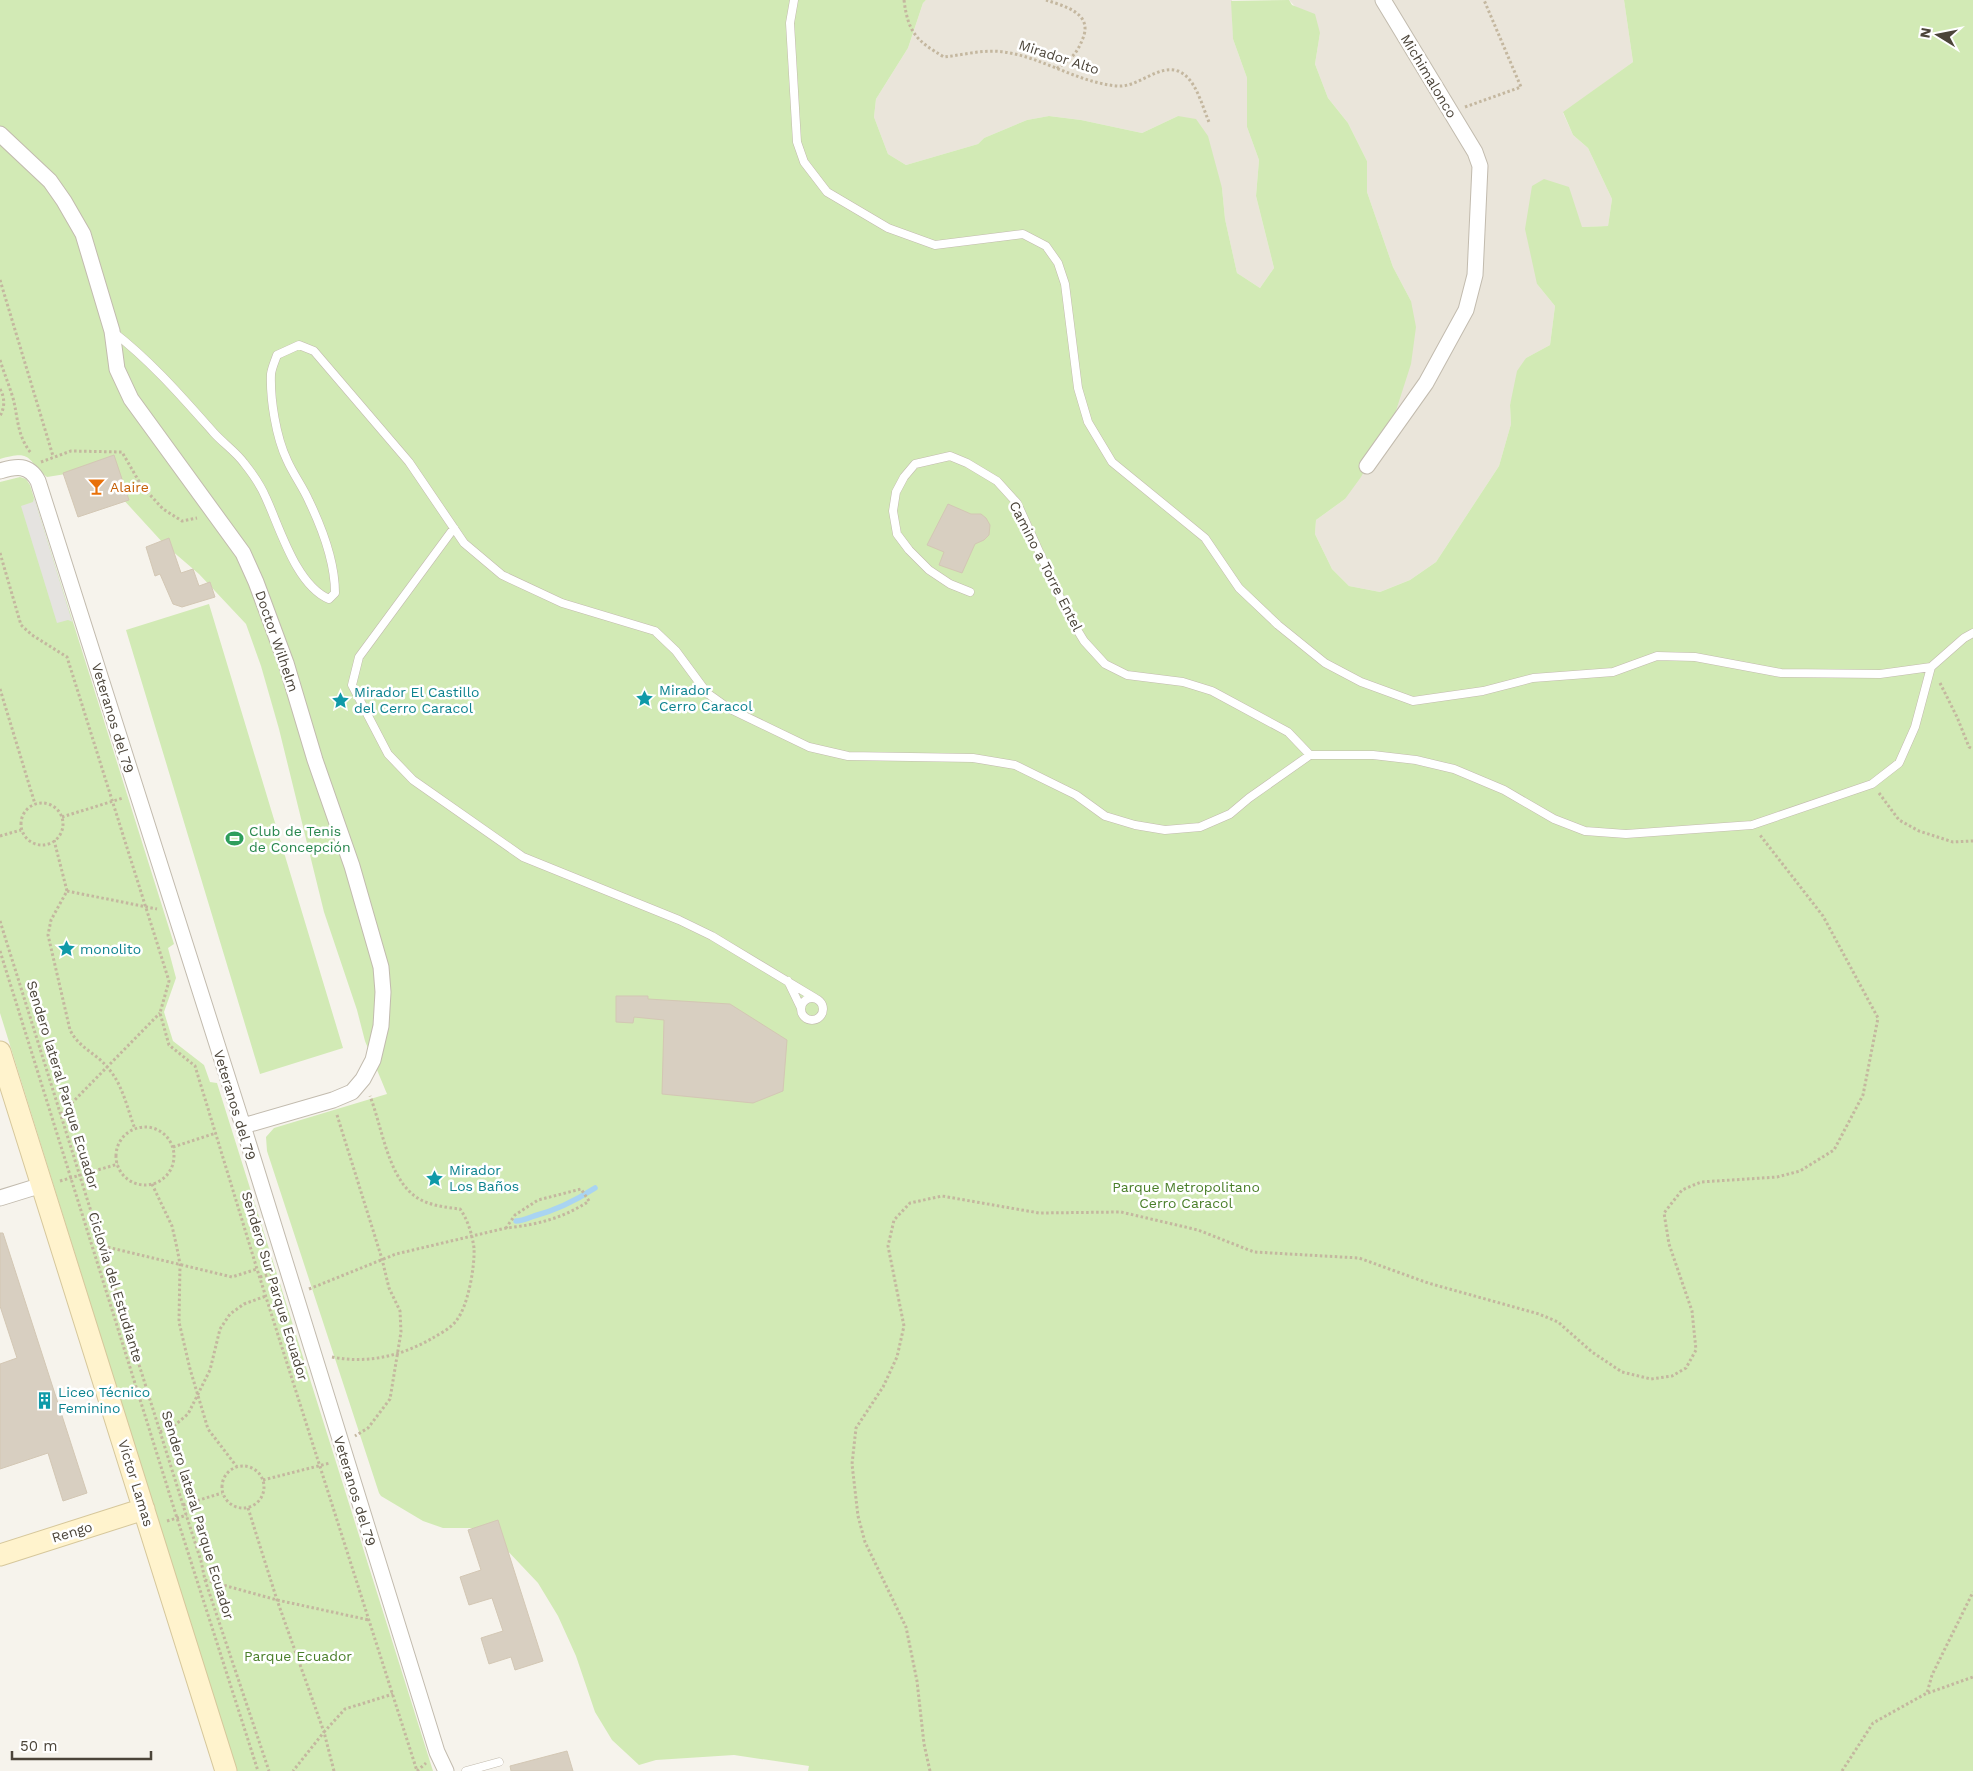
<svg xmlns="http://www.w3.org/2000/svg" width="1973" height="1771" font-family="'Work Sans',sans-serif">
<rect width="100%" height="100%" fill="#f6f3ec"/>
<path fill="#eae5da" d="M926,0H1232L1233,39L1247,78V127L1259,160L1256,196L1274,268L1260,288L1237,273L1225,219L1222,188L1178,116L1142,133L1081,120L1049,116L1027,120L984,138L978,144L906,165L888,154L874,117L876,99L908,48L923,3Z
M1289,0H1624L1633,62L1563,113L1573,135L1588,148L1612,199L1608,226L1582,227L1537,284L1555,306L1550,345L1526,358L1510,405L1511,424L1499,466L1436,562L1410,580L1380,592L1349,586L1332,569L1315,534L1316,520L1345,499L1411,301L1393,267L1367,192V161L1348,123L1328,98L1315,64L1320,33Z"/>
<path fill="#d2eab5" d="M0,0H926L923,3L908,48L876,99L874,117L888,154L906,165L978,144L984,138L1027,120L1049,116L1081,120L1142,133L1178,116L1196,119L1208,136L1222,188L1225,219L1237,273L1260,288L1274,268L1256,196L1259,160L1247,127V78L1233,39L1231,1L1289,0L1292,5L1315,14L1320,33L1315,64L1328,98L1348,123L1367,161V192L1393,267L1411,301L1416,327L1411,364L1393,420L1361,477L1345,499L1316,520L1315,534L1332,569L1349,586L1380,592L1410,580L1436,562L1499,466L1511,424L1510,405L1517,371L1526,358L1550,345L1555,306L1537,284L1525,229L1532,186L1544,179L1569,187L1582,227L1608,226L1612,199L1588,148L1573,135L1563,112L1633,62L1624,0H1973V1771H808L809,1766L734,1755L656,1760L639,1765L612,1740L595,1712L576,1656L558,1616L538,1583L486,1528H443L423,1521L381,1496L379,1493L267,1151L266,1137L274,1128L387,1094L365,1041L357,1010L324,912L279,729L261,666L246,624L199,574L164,544L99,473H72L47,477C26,461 34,449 0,459Z
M20,477L26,479L30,485L174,944L168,948L176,978L164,1012L173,1041L204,1065L210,1082L217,1083L433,1771H236L0,1013V482Z
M209,604L343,1048L260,1074L126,630Z"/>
<path fill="#e5e3e0" d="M34,498L72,621L73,622L68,620L57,623L21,506L33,502Z"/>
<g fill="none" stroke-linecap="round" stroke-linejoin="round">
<path stroke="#a9d4f2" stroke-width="5.5" d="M516,1221C523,1221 528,1218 534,1216C557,1210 575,1201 595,1188"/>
</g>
<path fill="#d8cfc1" stroke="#d3c7b4" d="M114,455L129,500L78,517L63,473Z
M948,504L971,514H981L986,518L990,525L989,535L984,540L975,544L962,573L939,565L944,552L927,545Z
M169,538L181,573L193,569L199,586L210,582L215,597L182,607L173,604L160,574L155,576L146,547Z
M616,996H648V999L730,1004L787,1040L783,1091L753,1103L662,1094L664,1020L634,1017L633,1023L616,1022Z
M0,1233H3L87,1493L63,1501L48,1453L0,1469V1364L17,1358L0,1306Z
M498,1520L543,1661L515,1670L511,1657L489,1664L481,1638L503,1631L492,1598L469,1605L460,1577L481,1570L468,1530Z
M567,1751L573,1771H511L510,1766Z"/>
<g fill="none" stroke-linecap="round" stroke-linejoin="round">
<defs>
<path id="lane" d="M794,0L790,23L797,142L804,162L827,192L888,228L935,245L1023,234L1046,246L1058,263L1065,284L1078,388L1088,422L1112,462L1205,538L1239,588L1278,625L1325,663L1361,682L1413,701L1483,691L1533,678L1613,672L1657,656L1695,657L1781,673L1880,674L1931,667
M112,331C151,361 182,397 214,433C223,443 236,452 244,463C252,473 261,486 266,498C280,528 296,585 329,599L335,593C335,563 322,528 309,501C303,487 293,474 287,460C276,437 270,399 271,374C272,367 275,361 277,355L299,345L314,351L409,462L464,543L502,575L562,603L655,631L676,651L707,693L728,708L809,747L848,756L973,758L1015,765L1076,795L1105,816L1135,825L1165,830L1200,827L1230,814L1249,798L1310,755
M454,528L359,657L352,685L388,754L413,780L523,857L679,920L712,936L815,998
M970,592L950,584L929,570L909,550L897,534L893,511L896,492L904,477L915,464L950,456L967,463L997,481L1017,503L1067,613L1084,641L1105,664L1127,675L1183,682L1212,691L1288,732L1310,755
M1310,755H1373L1416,760L1454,769L1504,790L1554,819L1585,831L1626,834L1752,825L1872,784L1899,763L1915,727L1931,667L1964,638L1973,633
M788,981L801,1008
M801 1009a11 11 0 1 1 22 0a11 11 0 1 1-22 0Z
M466,1771L499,1762"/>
<path id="street" d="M0,134L50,181L64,201L83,234L112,331L117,369L131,399L243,553L256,582L286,663L315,760L352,866L381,967L383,992L381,1026L373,1060L363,1079L352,1092L333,1100L243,1126
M1367,466L1426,383L1466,310L1475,275L1480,166L1475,152L1383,0
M0,471C16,466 29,464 38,481L243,1126L437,1752L446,1771
M0,1198L42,1185"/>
<path id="secondary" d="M0,1052L226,1771
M0,1555L144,1509"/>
</defs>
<use href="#lane" stroke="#c2bbae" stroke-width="9"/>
<use href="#street" stroke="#c2bbae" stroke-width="17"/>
<use href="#secondary" stroke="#d6c79b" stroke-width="23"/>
<path stroke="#c4b79f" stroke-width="3" stroke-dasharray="2.5 2.5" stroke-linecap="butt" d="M904,0C908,33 917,41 944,57C963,55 984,49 1004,52C1042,57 1076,82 1117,86C1138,88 1158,64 1178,71C1196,78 1202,106 1209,122
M1046,0C1064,6 1093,13 1083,38C1077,54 1071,59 1056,69
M1465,107L1521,87L1484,0
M0,280L53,456
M0,360C4,373 9,385 13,398C18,417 17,436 31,453
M0,389C5,398 5,407 0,416
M41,462L71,451L122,452L141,485L163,509L182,521L197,518
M0,553L21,625L32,635L67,657L169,981L160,1013L169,1045L195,1066L257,1269L417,1771
M1940,683L1957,717L1969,747L1973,749
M0,689L35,804
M1879,793L1899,820L1919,831L1953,842L1973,841
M21 824a21 21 0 1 1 42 0a21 21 0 1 1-42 0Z
M62,817L123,798
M0,836L21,830
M54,840L67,891L51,920L48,935L70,1030C79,1048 96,1053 108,1068C123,1085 127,1108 135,1129
M67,891L157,909
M0,921L183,1505L201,1561L205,1580L269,1771
M0,951L177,1518L258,1771
M61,1114L160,1013
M337,1115L382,1259L389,1288L400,1311L401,1332L390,1399L368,1428L355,1436
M116 1156a29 29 0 1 1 58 0a29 29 0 1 1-58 0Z
M173,1147L216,1133
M60,1181L118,1164
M152,1184L172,1226L177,1248L180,1264L179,1322L190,1369L208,1429L237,1467
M103,1246L232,1277L257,1269
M260,1277L271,1274
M309,1289L396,1254L506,1228C536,1225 564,1218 589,1201L581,1189L538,1200L515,1215L506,1228
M332,1357C367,1364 401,1356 431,1339C439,1334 450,1329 456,1321C468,1307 475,1266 474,1248C472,1234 468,1220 460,1209C443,1207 423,1205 410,1192C387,1170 381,1124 370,1096
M160,1432L175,1425L188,1414L210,1370L220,1329L230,1314L244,1304L266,1296
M222 1487a21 21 0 1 1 42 0a21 21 0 1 1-42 0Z
M263,1480L330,1463
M183,1505L222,1493
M248,1508L277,1600L324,1732L293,1771
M167,1521L187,1515
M205,1580L277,1600L369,1620
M1928,1693L1973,1677
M334,1771L324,1732L345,1709L393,1694
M417,1771L426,1763
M930,1771L924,1744L917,1681L906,1627L865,1542L858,1516L852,1464L856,1428L883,1387L897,1357L904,1326L888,1246L894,1220L910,1203L942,1196L1039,1213L1121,1212L1198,1230L1254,1252L1359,1258L1428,1283L1539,1314L1558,1322L1592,1352L1622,1372L1651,1379L1672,1376L1686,1368L1696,1350L1692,1311L1669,1244L1664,1213L1682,1190L1701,1182L1777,1177L1800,1171L1834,1150L1863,1095L1878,1018L1823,916L1760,835
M1842,1771L1873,1723L1927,1693L1932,1675L1973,1592"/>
<use href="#lane" stroke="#fff" stroke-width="8"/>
<use href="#street" stroke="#fff" stroke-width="15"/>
<use href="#secondary" stroke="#fff3cd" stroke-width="21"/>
</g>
<defs>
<symbol id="bar-bare" viewBox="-9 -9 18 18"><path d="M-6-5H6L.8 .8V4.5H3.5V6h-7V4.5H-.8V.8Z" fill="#e8710a" stroke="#fff" stroke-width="2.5" paint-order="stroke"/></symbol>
<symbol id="sight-bare" viewBox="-9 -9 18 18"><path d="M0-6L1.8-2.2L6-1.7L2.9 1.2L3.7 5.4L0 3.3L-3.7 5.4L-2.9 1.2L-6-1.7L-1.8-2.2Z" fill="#0f9aa8" stroke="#fff" stroke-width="2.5" paint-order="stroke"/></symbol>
<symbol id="stadium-bare" viewBox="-9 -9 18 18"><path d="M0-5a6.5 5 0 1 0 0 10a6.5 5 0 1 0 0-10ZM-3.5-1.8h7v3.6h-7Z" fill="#2e9e5b" stroke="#fff" stroke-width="2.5" paint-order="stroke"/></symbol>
<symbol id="building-bare" viewBox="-9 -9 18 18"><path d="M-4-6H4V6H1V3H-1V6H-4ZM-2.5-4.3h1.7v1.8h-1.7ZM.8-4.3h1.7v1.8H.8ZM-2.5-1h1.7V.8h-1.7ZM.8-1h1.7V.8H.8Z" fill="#0f9aa8" stroke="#fff" stroke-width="2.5" paint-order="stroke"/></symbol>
</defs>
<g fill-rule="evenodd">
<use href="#bar-bare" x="84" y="474" width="25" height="25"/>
<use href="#sight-bare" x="632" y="686" width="25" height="25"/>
<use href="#sight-bare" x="328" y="688" width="25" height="25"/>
<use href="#stadium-bare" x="222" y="826" width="25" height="25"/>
<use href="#sight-bare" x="54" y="936" width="25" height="25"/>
<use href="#sight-bare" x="422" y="1166" width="25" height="25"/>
<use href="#building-bare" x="32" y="1388" width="25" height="25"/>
</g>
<g text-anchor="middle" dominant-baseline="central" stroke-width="5" stroke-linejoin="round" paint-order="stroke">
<g font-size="14" fill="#4b4439" stroke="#fff">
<text transform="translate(1059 57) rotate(18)">Mirador Alto</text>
<text transform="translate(1429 76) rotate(59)">Michimalonco</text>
<text transform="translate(1046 566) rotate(63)">Camino a Torre Entel</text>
<text transform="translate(277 641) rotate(71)">Doctor Wilhelm</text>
<text transform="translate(113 718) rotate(73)">Veteranos del 79</text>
<text transform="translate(63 1085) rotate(73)">Sendero lateral Parque Ecuador</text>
<text transform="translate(235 1105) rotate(73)">Veteranos del 79</text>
<text transform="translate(275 1286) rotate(73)">Sendero Sur Parque Ecuador</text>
<text transform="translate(116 1287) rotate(73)">Ciclovía del Estudiante</text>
<text transform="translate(136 1483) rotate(73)">Víctor Lamas</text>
<text transform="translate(355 1491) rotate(73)">Veteranos del 79</text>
<text transform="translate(198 1515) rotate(73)">Sendero lateral Parque Ecuador</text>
<text transform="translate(72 1532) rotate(-17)">Rengo</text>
</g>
<g font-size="14" fill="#c56008" stroke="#fff" text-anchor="start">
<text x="110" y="487">Alaire</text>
</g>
<g font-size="14" fill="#0d838f" stroke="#fff" text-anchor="start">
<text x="659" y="690">Mirador<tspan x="659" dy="16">Cerro Caracol</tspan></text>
<text x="354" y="692">Mirador El Castillo<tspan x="354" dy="16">del Cerro Caracol</tspan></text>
<text x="80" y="949">monolito</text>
<text x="449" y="1170">Mirador<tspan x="449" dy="16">Los Baños</tspan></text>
<text x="58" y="1392">Liceo Técnico<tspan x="58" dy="16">Feminino</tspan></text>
</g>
<g font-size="14" fill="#27864d" stroke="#fff" text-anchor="start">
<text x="249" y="831">Club de Tenis<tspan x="249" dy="16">de Concepción</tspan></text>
</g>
<g font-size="14" fill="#4a7f2a" stroke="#fff">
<text x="1186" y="1187">Parque Metropolitano<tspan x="1186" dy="16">Cerro Caracol</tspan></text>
<text x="298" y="1656">Parque Ecuador</text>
</g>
</g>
<g transform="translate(1938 35) rotate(280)" stroke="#ffffff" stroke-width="4" paint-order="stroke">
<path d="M0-4L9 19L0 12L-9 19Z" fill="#4b4439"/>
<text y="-8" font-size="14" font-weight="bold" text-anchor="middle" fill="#4b4439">N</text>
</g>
<path d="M12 1751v8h139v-8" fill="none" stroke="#4b4439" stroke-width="2.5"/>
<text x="20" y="1751" font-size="15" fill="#4b4439" stroke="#ffffff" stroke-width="4" paint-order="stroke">50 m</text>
</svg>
